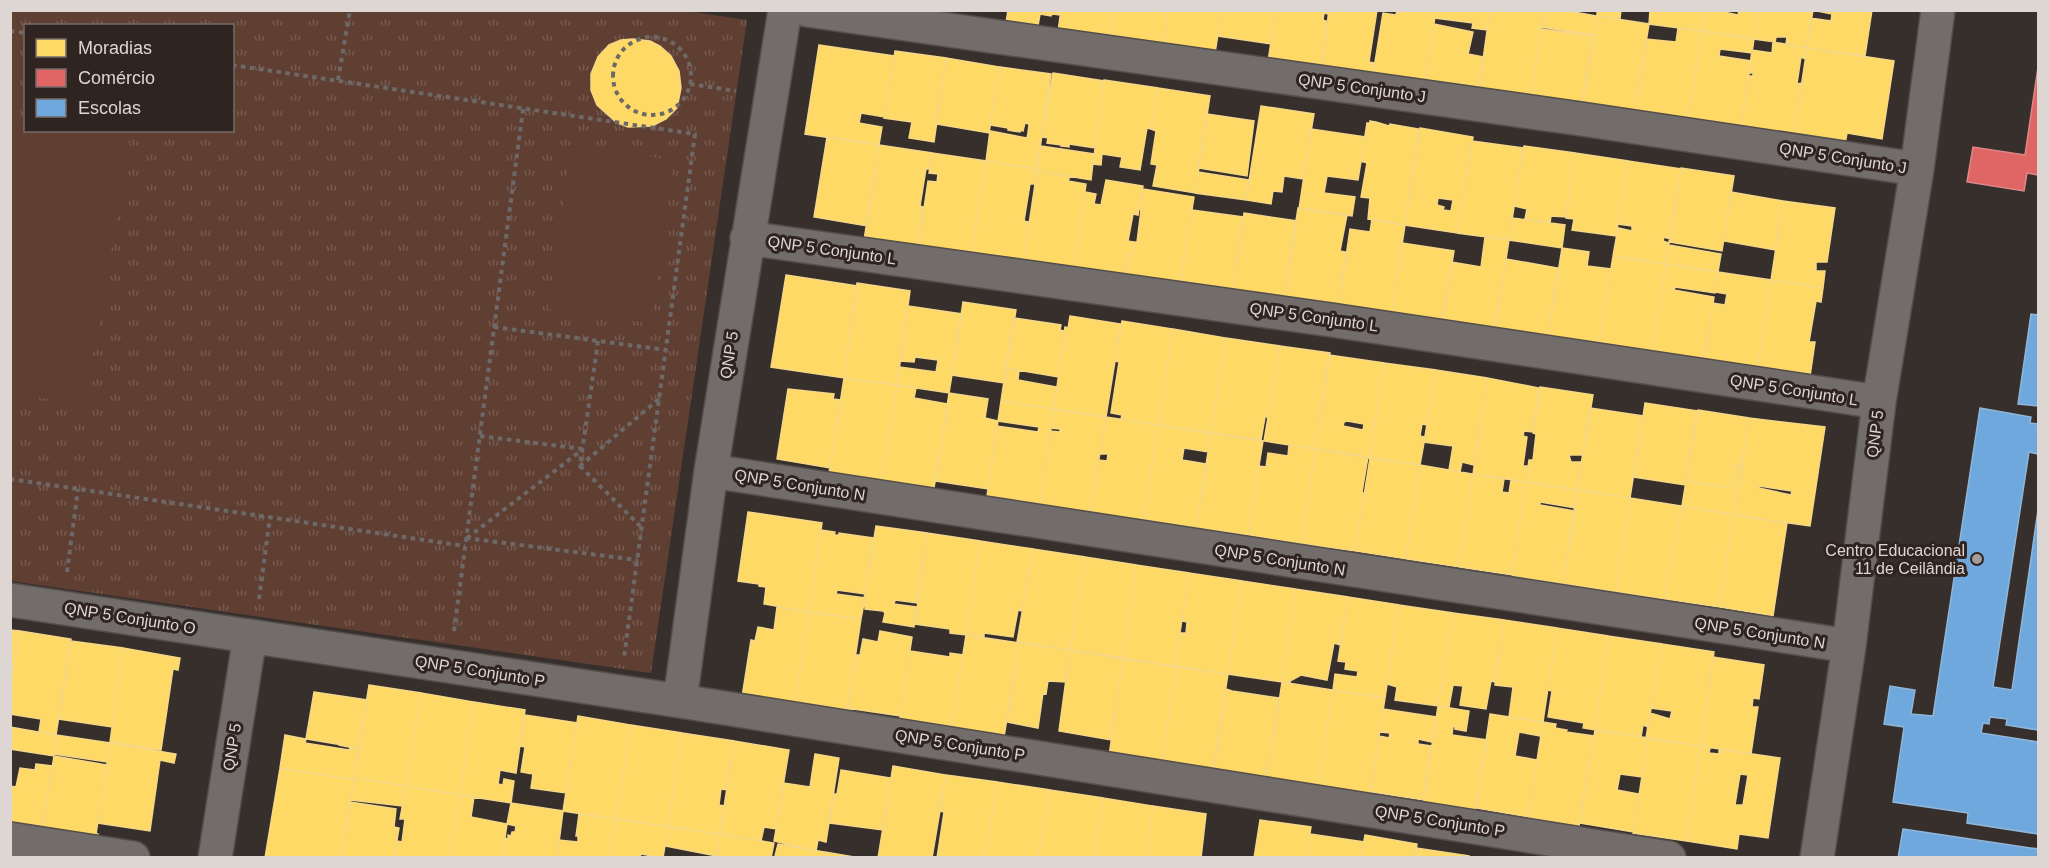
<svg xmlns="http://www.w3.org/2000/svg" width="2049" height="868" font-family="Helvetica,sans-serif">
<defs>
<pattern id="grass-tufts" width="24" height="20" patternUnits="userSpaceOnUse" patternTransform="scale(1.5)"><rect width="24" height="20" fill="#603f33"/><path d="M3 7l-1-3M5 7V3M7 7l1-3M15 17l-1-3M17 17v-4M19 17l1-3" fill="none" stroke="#765a50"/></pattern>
</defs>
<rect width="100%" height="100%" fill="#362f2c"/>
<path fill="url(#grass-tufts)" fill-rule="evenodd" d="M679,10L747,20L651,673L11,581V11ZM26,26H232V130H26Z"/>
<path fill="#603f33" d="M11,122L25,125L26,130L59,131L130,143L84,405L11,393Z
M571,146L674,160L651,323L548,309Z"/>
<path fill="#ffd966" stroke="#f5d887" stroke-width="1.5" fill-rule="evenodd" d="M1008,10H1061L1060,15L1052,14L1051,16L1040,14L1038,26L1006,23Z
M1061,10H1115L1111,39L1058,31Z
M1115,10H1168L1163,47L1111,39Z
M1168,10H1222L1215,53L1163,45Z
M1222,10H1276L1271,44L1218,36Z
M1276,10H1329L1328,14L1324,13L1323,20L1328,22L1321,69L1268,61Z
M1329,10H1377L1369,62L1375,63L1372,80L1321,69Z
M1397,10H1436L1424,88L1372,80L1383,13L1396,15Z
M1436,10H1490L1487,30L1472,28L1473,23L1435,18Z
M1490,10H1544L1530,103L1478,95Z
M1544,10H1563L1597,16L1594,35L1541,27Z
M1597,10H1621L1620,19L1597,16Z
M1650,10H1705L1702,31L1649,24Z
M1705,10H1724V12L1738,15L1739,10H1758L1754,39L1702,31Z
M1758,10H1813L1807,48L1786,44L1787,37H1776L1775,42L1754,39Z
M1872,10L1865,56L1807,48L1811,18L1831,21L1832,14L1812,10Z
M1597,16L1649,24L1634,117L1582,108Z
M1434,24L1473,32L1468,54L1484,57L1478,95L1424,86Z
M1678,28L1702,31L1687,126L1634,117L1646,39L1676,42Z
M1541,29L1593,36L1581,110L1530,103Z
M1702,31L1754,39L1752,53L1720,49L1719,56L1751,61L1740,133L1687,125Z
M633,39L650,41L660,46L671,56L679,71L681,88L677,108L666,119L652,126L628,127L616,122L597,105L591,90V74L598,57L609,45L621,40Z
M1773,42L1807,48L1805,59L1801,57L1797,84L1802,83L1793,141L1740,133L1749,76H1753V73H1749L1752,50L1772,53Z
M819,45L894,56L884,117L861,113L859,123L882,127L879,145L805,134Z
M1807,48L1894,61L1882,139L1847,133L1844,149L1793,141Z
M895,51L946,58L934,142L909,138L912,122L884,118Z
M946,58L1000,67L989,133L936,124Z
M1000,67L1051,74L1037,169L986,161L990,131L1027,138L1028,133L1029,124L1025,123L1023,131L1021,130L1020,132L1008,130V128L990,125Z
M1053,73L1104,81L1095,148L1069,144V147L1061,146L1062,145L1047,143L1048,138L1042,137Z
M1104,80L1158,88L1151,129L1147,128L1140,170L1120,167L1122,157L1102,154L1101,165L1093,164Z
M1158,88L1210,96L1195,193L1153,186L1157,165L1151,164L1156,131L1151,129Z
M1261,106L1314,114L1303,179L1284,176L1282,192L1273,191L1271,204L1246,200Z
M1207,114L1254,121L1247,176L1198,168Z
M1370,121L1375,122L1376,124V122L1389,126L1390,124L1419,129L1405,225L1368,219L1370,198L1361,197L1367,163L1361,161L1367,123H1370Z
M1420,128L1473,137L1457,233L1405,225ZM1438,198L1453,200L1451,211L1443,210L1444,207L1437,205Z
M1311,129L1365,137L1358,180L1327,176L1324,193L1355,197L1352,216L1299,209Z
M827,137L879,145L867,226L814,217Z
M1472,141L1523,148L1509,240L1457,233Z
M879,145L932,153L930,169H926L920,206L923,207L918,248L864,240Z
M1041,146L1094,154L1091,180L1037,171Z
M1524,146L1575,153L1566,217L1551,216L1550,223L1525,219L1527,209L1514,206Z
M932,153L986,161L971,256L918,248L928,181L937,182L938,174L929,173Z
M1575,153L1628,161L1616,236L1572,230L1574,219L1566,218Z
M986,161L1037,169L1035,184H1030L1024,221L1029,222L1023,264L971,256Z
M1628,161L1681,169L1670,239L1664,237L1663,241L1669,243L1666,264L1613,256L1618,228L1632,231V226L1618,224Z
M1681,168L1734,176L1722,251L1669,242Z
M1037,171L1070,176L1068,181L1086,184L1074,271L1023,264Z
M1198,172L1250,180L1246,200L1195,193Z
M1106,180L1143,186L1138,215L1133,214L1128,241L1134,242L1131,256L1128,255L1124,279L1074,271L1085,192L1096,194L1094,204L1101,205Z
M1143,189L1194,197L1180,284L1124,282L1128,255L1131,256L1134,242H1137L1141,210L1139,209Z
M1731,192L1783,201L1775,250L1724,241Z
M1783,201L1835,208L1827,262H1816V271H1825L1823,288L1771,280Z
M1298,208L1347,215L1340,251L1346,252L1339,305H1283Z
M1192,210L1243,217L1232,297L1180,284Z
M1244,213L1297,221L1283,305L1232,297Z
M1512,218L1565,225L1562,248L1509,240Z
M1372,219L1405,225L1391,317L1339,305L1350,229L1370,232Z
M1485,237L1509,240L1494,337L1441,328L1452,262L1481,267Z
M1402,243L1454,251L1442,325L1391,317Z
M1669,245L1721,254L1718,272L1666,264Z
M1562,248L1589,252L1587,266L1611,269L1598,349L1547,341Z
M1613,256L1666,264L1651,357L1598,349Z
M1506,259L1558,268L1547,341L1494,333Z
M1666,264L1718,272L1715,293L1675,287L1674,290L1714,297L1703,365L1651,357Z
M1718,272L1771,280L1757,373L1703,368L1713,303L1725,305L1727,294L1715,292Z
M786,275L857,286L844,378L771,367Z
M1771,280L1823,288L1821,302L1816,301L1809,342H1815L1809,383L1757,373Z
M857,283L910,291L897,385L844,378Z
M963,302L1016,310L1004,383L952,375Z
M908,306L962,314L949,393L897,385L900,367L936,372L938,360L915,357L914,362L901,361Z
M1070,316L1121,324L1106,417L1054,409L1065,327L1068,328Z
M1014,318L1061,325L1060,330L1065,331L1058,377L1006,368Z
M1122,321L1173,329L1158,425L1121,419L1122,415L1111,413L1119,362L1115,361Z
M1173,329L1226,338L1211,433L1158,425Z
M1226,338L1280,346L1268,417H1265L1261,440L1211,433Z
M1280,346L1330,353L1315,449L1264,441Z
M1329,355L1384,363L1370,458L1315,449ZM1347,421L1364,424L1363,430L1343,426L1344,422Z
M1384,363L1436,370L1427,425L1422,424L1420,436L1425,437L1420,465L1370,458Z
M1006,368L1019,370L1018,380L1057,387L1054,409L1001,401Z
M1436,370L1487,378L1474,465L1462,462L1460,472L1449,470L1453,446L1424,442Z
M844,378L897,385L882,481L829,473Z
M1487,378L1539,388L1533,432L1524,431L1523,436L1527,437L1523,466H1528L1526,482L1473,474Z
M897,385L916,388L914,398L948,404L934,488L882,481Z
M1540,387L1593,395L1583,455H1569L1571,462H1582L1577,490L1526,482L1529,460H1533L1536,434L1533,433Z
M788,389L834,394L833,399L840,400L830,468L777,459Z
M949,393L988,399L985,418L998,421L988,489L936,481Z
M1001,401L1054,409L1040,504L987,496L997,426L1038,432L1039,427L998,421Z
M1645,403L1697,411L1685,485L1634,477Z
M1590,408L1643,416L1630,498L1577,490Z
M1054,409L1106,417L1090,512L1040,504L1051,431L1060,432V429L1051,428Z
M1698,410L1749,418L1742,466H1734L1731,488L1686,481Z
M1106,417L1158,425L1144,520L1090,512L1099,460L1107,461L1108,454H1100Z
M1749,418L1825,427L1810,526L1734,515ZM1759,486L1792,491L1791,495L1759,488Z
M1158,425L1211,433L1208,452L1184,448L1182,460L1207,464L1196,528L1144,520Z
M1211,433L1263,441L1248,535L1196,528Z
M1289,445L1315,449L1301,544L1248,535L1259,466L1266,467L1268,453L1288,456Z
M1315,449L1368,457L1362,492L1364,494L1355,551L1301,544Z
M1370,458L1420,465L1406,559L1355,551Z
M1420,465L1473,474L1459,567L1406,559Z
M1734,466L1742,467L1734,515L1682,506L1686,481L1731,488Z
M1473,474L1504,479L1502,492L1509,493L1511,480L1526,482L1512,575L1459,567Z
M1526,482L1577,490L1575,508L1540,502V505L1575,511L1563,584L1512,576Z
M1577,490L1630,498L1616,592L1563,584Z
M1630,498L1682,506L1664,599L1616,592Z
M1682,506L1734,515L1719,607L1664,599Z
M748,512L822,523L809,612L764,604L766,587L759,586V584L738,581Z
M1734,515L1787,523L1773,616L1719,607Z
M876,526L927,533L917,603L895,600L894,604L916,607L914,627L883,622L885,613L883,611L865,609V605H863Z
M821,530L835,532L834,535H839V533L873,538L865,594L837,590L836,594L865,598L861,619L809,612Z
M927,533L980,541L966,635L950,633V629L915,624Z
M980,541L1033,549L1022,611L1018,610L1013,637L984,633V638L966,635Z
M1033,549L1085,557L1070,650L1017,642Z
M1085,557L1136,565L1123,659L1070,650Z
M1136,565L1189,573L1175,666L1123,659Z
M1189,573L1242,581L1228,674L1175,666L1180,633H1186L1187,622L1182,621Z
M1242,581L1295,589L1282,682L1228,674Z
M1295,589L1348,597L1340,645L1334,643L1327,680L1301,675L1290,681V683L1282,682Z
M1348,597L1399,605L1385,698L1333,690L1335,674L1357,677L1358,671L1345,669L1346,662L1338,661Z
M1399,605L1453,613L1438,706L1395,700L1397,687L1387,684Z
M777,607L809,612L795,704L742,697L751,640L755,641L758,627L774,630Z
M809,612L861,619L847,712L795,704Z
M1453,613L1504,620L1495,682L1491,681L1486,709L1460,705L1463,686L1453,685L1449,707L1438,706Z
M1504,620L1557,628L1543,722L1509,717L1513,687L1495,685Z
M1557,628L1608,636L1595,730L1583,728L1584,723L1548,717L1552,691L1548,690Z
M10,630L20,631L10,691Z
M20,631L71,639L56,735L39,732L41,719L10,714V691Z
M880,631L912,637L900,716L847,708L856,655H860L863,639L878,642Z
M966,635L1019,643L1004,737L951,730Z
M1608,636L1662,644L1648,727L1643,725L1641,737L1595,730Z
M71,641L123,648L112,727L59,719Z
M1019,643L1070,650L1066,682L1048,681L1046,694L1043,693L1038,728L1007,722Z
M1662,644L1714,652L1701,746L1646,738L1650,713L1670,719L1672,711L1651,708Z
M123,648L180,658L178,670L173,669L161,750L110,742Z
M1070,650L1123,658L1111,740L1059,731Z
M910,651L950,657V653L963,655L951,730L899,723Z
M1713,657L1764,665L1759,699L1753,698L1752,707H1758L1751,754L1701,746Z
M1123,658L1177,667L1161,764L1109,756Z
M1177,667L1228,674L1213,771L1161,764Z
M1282,682L1333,690L1318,786L1265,779L1267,768H1269Z
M369,685L421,693L406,786L354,778Z
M1226,689L1232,691L1279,698L1269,768H1267L1266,777L1214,769Z
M1333,690L1385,698L1370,795L1318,786Z
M314,692L367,700L359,749L339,745L337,742V744L306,739Z
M421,693L474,702L460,795L406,786Z
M474,702L525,710L516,773L500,770L498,784L503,785L504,779L514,781L511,803L460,795Z
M1438,706L1469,711L1466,731L1455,729V727L1453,726L1452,735L1487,740L1475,811L1423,803Z
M1383,709L1436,717L1432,742L1418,739V744L1431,746L1423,800L1371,792L1379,736L1389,738L1390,733L1380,732Z
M1490,714L1543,722L1541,736L1519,732L1515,756L1537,760L1528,817L1476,808Z
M525,715L577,723L566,793L531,788L533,774L521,772L525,747L520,746Z
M578,716L631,725L616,819L563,811Z
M1543,722L1556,724L1555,728L1567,730L1566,732L1594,736L1579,826L1528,818Z
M631,725L682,733L668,827L616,819Z
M10,727L56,735L54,756L10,749Z
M1595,730L1648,738L1642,777L1620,774L1617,790L1639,794L1633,832L1579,823Z
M682,733L734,741L727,790L721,789L719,805L725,806L720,834L668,827Z
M56,735L110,743L107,762L54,754Z
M285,735L306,739L305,743L349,750L350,748L358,749L354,780L280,768Z
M1648,738L1701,746L1686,841L1633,833Z
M734,741L789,750L776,829L764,827L761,841L720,834Z
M110,743L176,754L174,763L160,760L150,831L98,823Z
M1701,746L1710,748L1709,753L1719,754V749L1780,758L1768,838L1739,834L1737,849L1686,841ZM1740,774L1748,775L1743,805H1735Z
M815,754L839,758L826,842L818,840L816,851L774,841L784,783L810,787Z
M54,756L107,765L96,834H98V838L42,829Z
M36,764L52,766L42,827L10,822V786L16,787L20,768L35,770Z
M893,766L946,775L932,858H878Z
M280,768L354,780L341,858H265Z
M841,770L891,778L883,830L830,823L834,794H837Z
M946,775L997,782L985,858H937L944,812L939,811Z
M354,778L406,786L402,806L351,800Z
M997,782L1050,790L1038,858H985Z
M406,786L460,795L450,858H394L397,841L402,842L405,819H400Z
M1050,790L1103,798L1093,858H1038Z
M460,795L474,797L471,817L507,824L502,858H450Z
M1103,798L1153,806L1146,858H1093Z
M350,802L396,809L394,827L399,828L394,858H341Z
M511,803L563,811L557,858H502L505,838L508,839V835L511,836L512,832H515L516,826L507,824Z
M1153,806L1206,814L1201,858H1146Z
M579,814L616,819L610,858H557L559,840L578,842V836H576Z
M616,819L668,827L663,858L641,854L640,857L610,858Z
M1260,820L1311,827L1306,858H1254Z
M668,827L720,834L717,856L665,846Z
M720,834L774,843L771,858H717Z
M1310,834L1364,842L1361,858H1306Z
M1365,835L1417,844L1415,858H1361Z
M778,844L825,852L824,858H773L775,856Z
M1416,848L1469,856V858H1415Z
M825,852L860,858H824Z"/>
<path fill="#e06666" stroke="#df8887" stroke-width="1.5" d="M2038,67V175L2027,173L2024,191L1967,182L1973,147L2025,155Z"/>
<path fill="#6fa8dc" stroke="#90b6d9" stroke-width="1.5" d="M2031,314L2038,315V406L2018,404Z
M1980,408L2031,417L2030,423L2038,424V454L2029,452L1993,687L2012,690L2038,510V730L2006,725L2007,719L1990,717L1989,724L1983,723L1981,733L2038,742V834L1967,823L1968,813L1893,802L1904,727L1884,724L1890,686L1915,690L1911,714L1933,716Z
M1903,829L2038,849V858H1898Z"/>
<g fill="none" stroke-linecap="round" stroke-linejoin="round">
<defs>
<path id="minor" d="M807,10L1581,119L1917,169
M747,238L1331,320L1879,402
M711,471L1849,646
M10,600L680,701L1669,858
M680,701L711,471L785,10
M10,839L133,858
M215,858L250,636
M1817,858L1849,646L1879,402L1917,169L1938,10"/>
</defs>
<use href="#minor" stroke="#534d4b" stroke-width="36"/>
<path stroke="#6d6968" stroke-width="4" stroke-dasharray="4.5 4.5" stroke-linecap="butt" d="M10,31L26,33
M613 76a39 39 0 1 1 78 0a39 39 0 1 1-78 0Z
M232,65L695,134L624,657
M338,80L350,10
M690,84L736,91
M494,327L666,350
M598,341L580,466L659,399
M480,436L583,449
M580,466L641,527
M10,479L465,546
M466,538L637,560
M467,538L582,450
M67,572L78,489
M259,599L270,517
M454,631L523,109"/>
<use href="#minor" stroke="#726d6b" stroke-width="33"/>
</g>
<circle fill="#a39c99" stroke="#2f2420" stroke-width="2" cx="1977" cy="559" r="6"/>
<g text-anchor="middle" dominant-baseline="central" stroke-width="6" stroke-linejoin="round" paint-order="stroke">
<g font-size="16" fill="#ded6d3" stroke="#2f2420">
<text transform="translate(1362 88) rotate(8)">QNP 5 Conjunto J</text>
<text transform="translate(1843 158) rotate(9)">QNP 5 Conjunto J</text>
<text transform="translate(832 250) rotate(8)">QNP 5 Conjunto L</text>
<text transform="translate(1314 317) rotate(8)">QNP 5 Conjunto L</text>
<text transform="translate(729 355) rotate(-81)">QNP 5</text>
<text transform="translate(1794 390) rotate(9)">QNP 5 Conjunto L</text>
<text transform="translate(1875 434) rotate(-83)">QNP 5</text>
<text transform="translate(800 485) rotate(9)">QNP 5 Conjunto N</text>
<text transform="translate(1280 560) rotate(9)">QNP 5 Conjunto N</text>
<text transform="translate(130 618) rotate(9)">QNP 5 Conjunto O</text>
<text transform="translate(1760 633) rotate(9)">QNP 5 Conjunto N</text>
<text transform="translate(480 671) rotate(9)">QNP 5 Conjunto P</text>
<text transform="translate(960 745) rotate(9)">QNP 5 Conjunto P</text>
<text transform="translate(232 747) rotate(-81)">QNP 5</text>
<text transform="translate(1440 821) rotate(9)">QNP 5 Conjunto P</text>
</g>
<g font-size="16" fill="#ded6d3" stroke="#2f2420" text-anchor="end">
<text x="1965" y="550">Centro Educacional<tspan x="1965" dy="18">11 de Ceilândia</tspan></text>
</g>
</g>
<rect width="2049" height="868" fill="none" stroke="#ded6d3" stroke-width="24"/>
<rect x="24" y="24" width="210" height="108" fill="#2f2420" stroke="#756b68" stroke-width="1.5"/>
<rect x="36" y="39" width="30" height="18" fill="#ffd966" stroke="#756b68" stroke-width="1.5"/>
<text x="78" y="54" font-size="18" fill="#ded6d3">Moradias</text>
<rect x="36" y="69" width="30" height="18" fill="#e06666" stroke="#756b68" stroke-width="1.5"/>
<text x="78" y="84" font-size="18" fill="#ded6d3">Comércio</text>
<rect x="36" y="99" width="30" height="18" fill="#6fa8dc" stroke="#756b68" stroke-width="1.5"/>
<text x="78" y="114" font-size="18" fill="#ded6d3">Escolas</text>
</svg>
